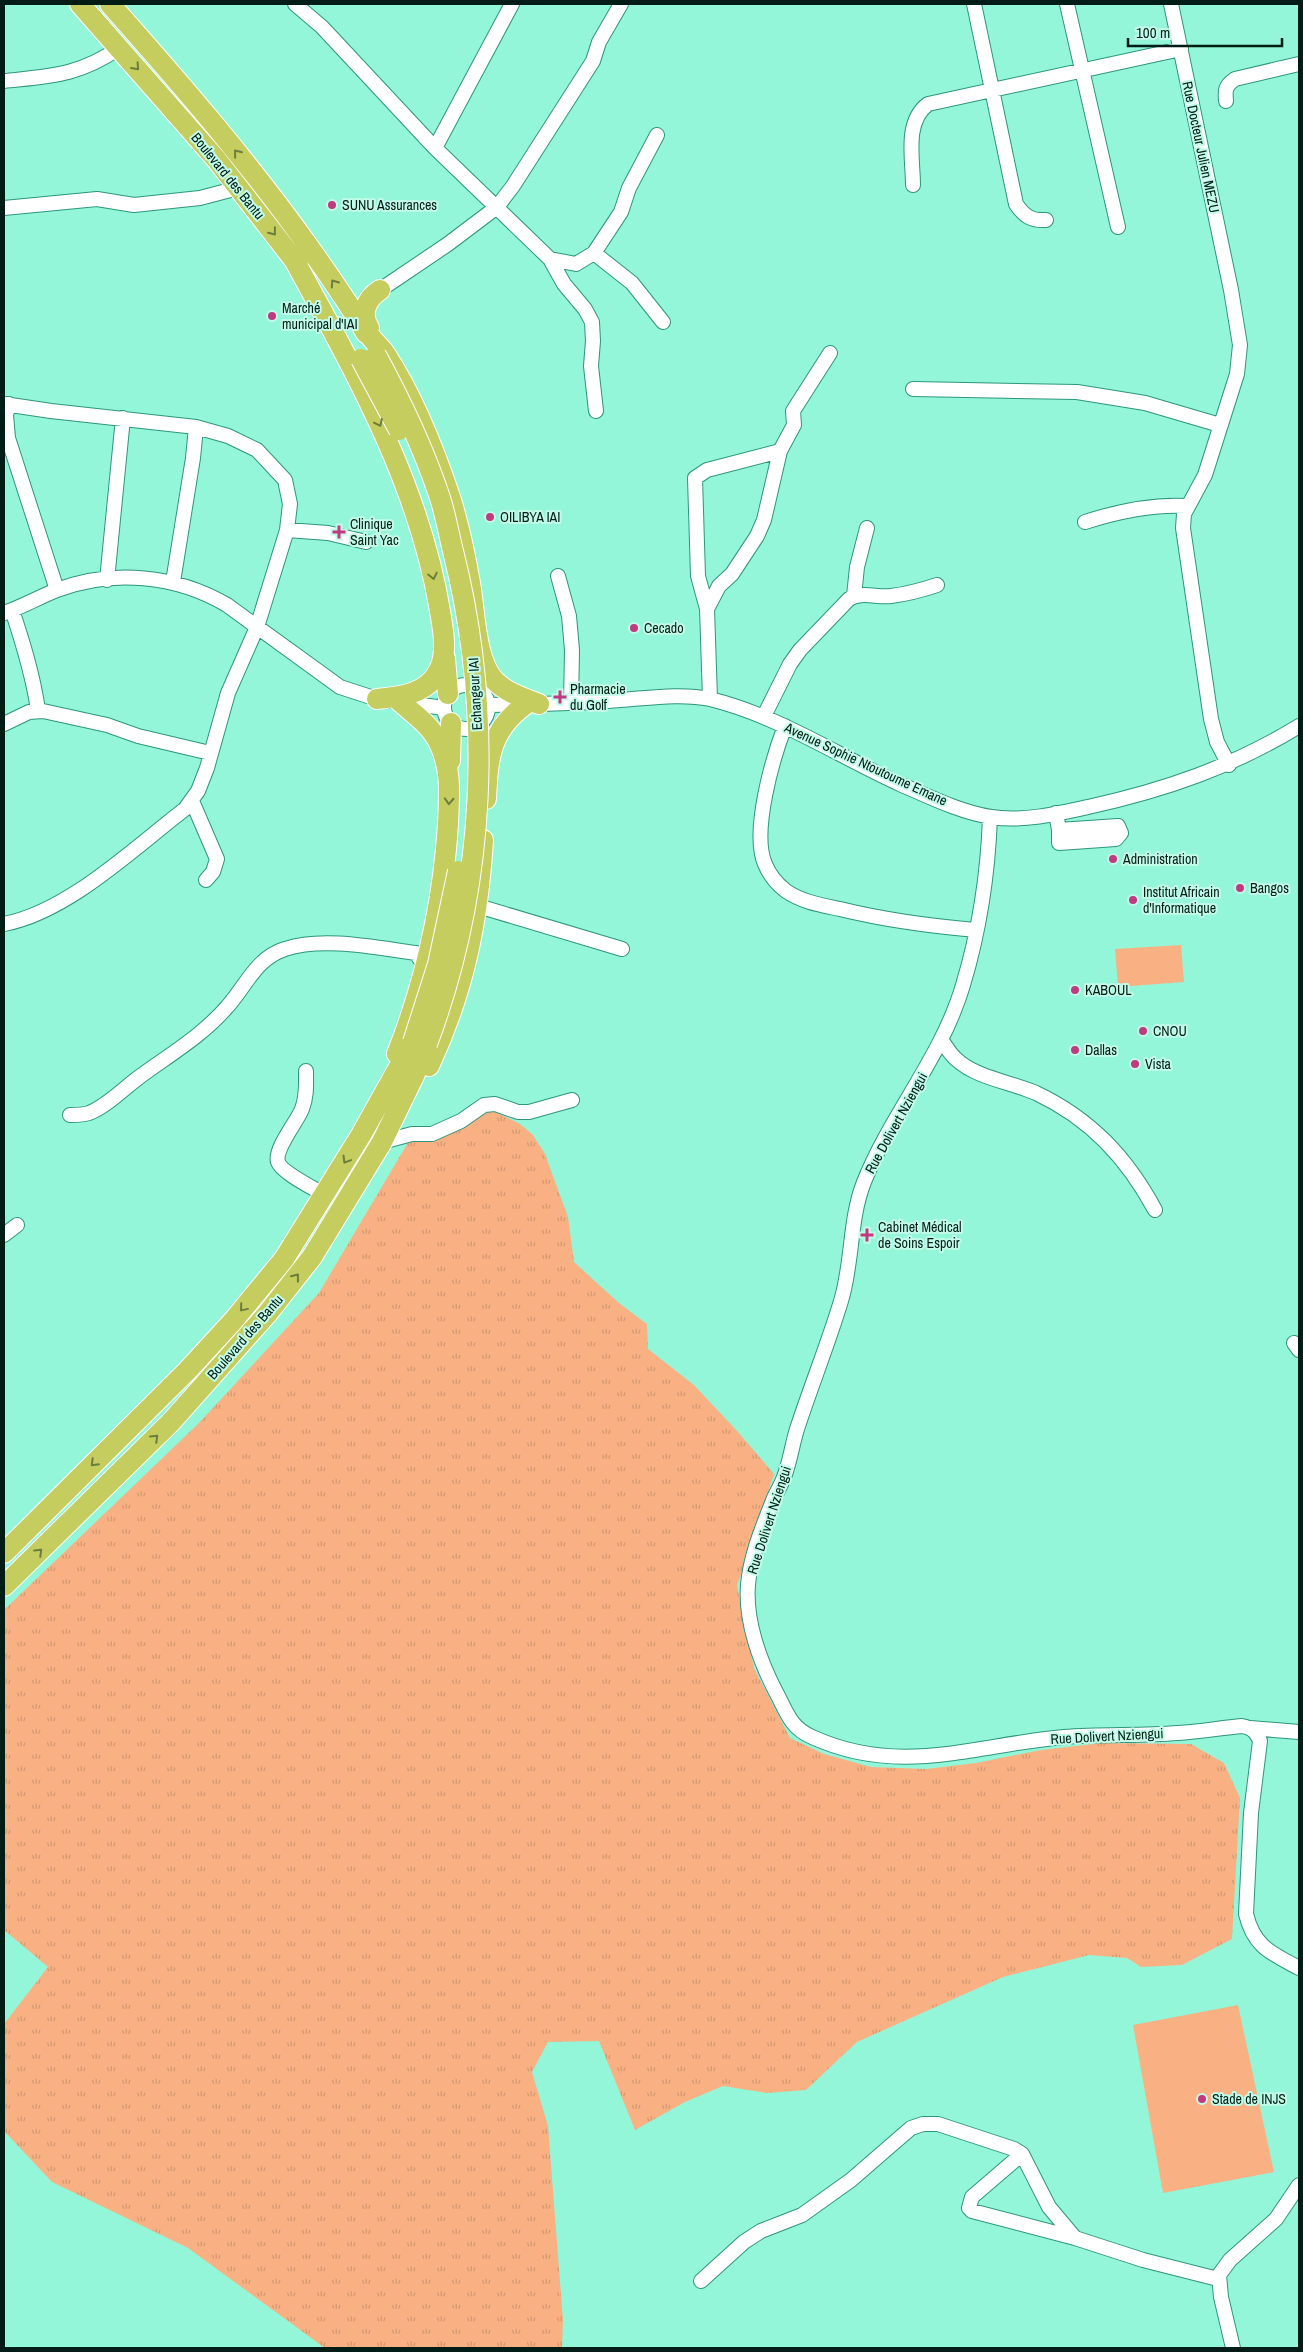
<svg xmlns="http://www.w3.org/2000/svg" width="1303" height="2352" font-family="'Archivo Narrow',sans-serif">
<defs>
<pattern id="grass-tufts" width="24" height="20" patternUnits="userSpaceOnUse" patternTransform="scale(1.25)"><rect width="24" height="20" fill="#f9b183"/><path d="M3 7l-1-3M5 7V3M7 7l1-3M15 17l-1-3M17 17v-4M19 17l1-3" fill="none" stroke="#d49870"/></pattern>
</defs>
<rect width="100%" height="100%" fill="#94f6d9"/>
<path fill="url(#grass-tufts)" d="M488,1108L520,1124L533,1135L545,1154L568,1217L574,1262L619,1303L647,1324L648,1349L694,1385L738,1432L774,1474L737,1586L754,1668L790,1738L824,1754L871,1767L926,1769L976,1763L1041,1750L1102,1743L1191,1744L1224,1763L1240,1798L1232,1939L1182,1965L1141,1967L1127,1958L1089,1955L1003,1977L857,2042L806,2090L767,2093L723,2086L685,2102L635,2130L599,2041L548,2042L532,2072L548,2126L563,2320L562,2348H325L188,2248L52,2182L4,2131V2024L48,1967L4,1930V1610L200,1422L319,1293L409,1141L427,1140Z"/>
<path fill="#f9b183" d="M1181,945L1184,982L1118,987L1115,949Z
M1238,2005L1274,2172L1163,2193L1133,2025Z"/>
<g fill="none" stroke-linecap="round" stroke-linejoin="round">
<defs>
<path id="minor" d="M295,4L322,27L435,148L550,259L576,264L594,253L621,212L629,188L657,135
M974,4L1016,204C1024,216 1031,221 1046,220
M1067,4L1118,227
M1171,4L1231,290L1240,345L1237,374L1205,475L1184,514L1183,528L1211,719L1217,742L1229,765
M4,81C51,76 78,76 119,48
M1226,101C1225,90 1225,86 1235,79L1299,64
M435,148L512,4
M913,185C913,159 904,122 928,104L1181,49
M4,208L97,199L134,205L200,198L238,188
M594,253L632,283L663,322
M550,259L564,284L585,309L592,322L593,341L591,366L596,411
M380,290L448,244L497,207L513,186L593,61L599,42L621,4
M913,389L1077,392L1145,403L1220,425
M4,404L51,411L196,427L228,436L257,450L285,480L290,504L287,530L257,627L228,693L207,768L198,791L185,809C134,848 68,912 4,924
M9,404L6,415L8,438L57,590
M1085,522C1119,511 1152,504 1187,506
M287,530L328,533L366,542
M558,576L569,616L572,650L571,703
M107,580L123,418
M173,582L193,458L196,427
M854,596L857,567L867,528
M707,609L719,586L732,574L757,536L764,520L780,451
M12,610C23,643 33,675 38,710
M4,613C22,607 39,597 57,590C113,569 176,575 227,605L340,687L377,699L444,708
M444 707a22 22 0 1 1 44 0a22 22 0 1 1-44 0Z
M710,699L707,609L698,576L695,478L707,470L780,451L794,425L793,411L830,353
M488,705C532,704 576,704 620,700C649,698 682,693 710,699C779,716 838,756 902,785C930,797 960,812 991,817C1022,822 1057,814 1088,807C1165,790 1232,767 1299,726
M764,716L790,664L800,650L849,599C861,591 878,598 891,596C907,594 922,590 937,585
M4,724L29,712L43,711L107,725L138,736L210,753
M785,726C773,757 751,832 765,864C769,874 777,884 786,891C802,902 821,905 840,909C885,920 929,926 976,930
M192,801L217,859L213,872L206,880
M1056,813L1059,830L1118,826L1121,833L1116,839L1059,843V830
M990,817C988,873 979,932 963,985C942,1057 891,1114 864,1182C849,1220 853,1262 841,1301C828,1344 811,1386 797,1429C792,1445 790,1462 784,1477C781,1486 775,1494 772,1503C762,1528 750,1558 748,1585C745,1621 760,1662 777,1694C787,1713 791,1728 812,1737C900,1777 974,1745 1064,1737C1102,1734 1140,1736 1178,1733C1199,1732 1220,1728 1242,1726C1252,1728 1256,1731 1260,1741L1251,1813L1246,1914C1254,1947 1271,1953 1299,1968
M478,906L622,949
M942,1041C946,1046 950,1054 956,1059C976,1078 1011,1082 1036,1093C1091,1119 1127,1158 1155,1210
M306,1071C306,1084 307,1097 302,1109C297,1122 274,1149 278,1162C281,1172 315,1189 325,1195
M70,1115C76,1115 83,1115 89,1113C107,1106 123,1089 138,1078C169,1055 202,1036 227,1007C246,986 256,958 285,949C323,936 378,948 416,953L425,967
M382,1142L412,1134H432L461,1121L484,1105L495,1104L518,1112H529L572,1100
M4,1235L17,1225
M1294,1343L1299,1350
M1250,1728L1299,1732
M1022,2154L972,2197L969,2208L972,2211L1075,2238
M701,2281L744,2242L761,2231L802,2215L851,2180L911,2128L923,2124H938L1014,2149L1022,2154L1049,2207L1075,2238L1143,2260L1218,2279
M1233,2348L1221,2297L1219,2275L1230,2260L1276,2219L1299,2185"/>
<path id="highway" d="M80,4L216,159L298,265
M110,4C181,84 252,166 314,254C332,280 350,305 366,333
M292,256C353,368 419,482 440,611C443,630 448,652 439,670C428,694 400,697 377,699
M364,318C365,338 376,340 386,355C414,398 434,449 450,497C459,525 465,554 470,583C475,610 475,661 495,681C507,693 524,698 539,704
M369,328C360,314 366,299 380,290
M445,658L448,694
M450,761L451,723
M486,799C488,757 490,730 526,704
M397,1054C426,980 443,903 448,824C449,797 452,771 440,745C432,726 414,714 399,701
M429,1066C464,991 478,922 483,840
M4,1553L187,1371L233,1321L284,1259L361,1135L413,1042
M4,1586L171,1422L268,1313L312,1257L382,1142L414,1076L427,1044"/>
</defs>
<use href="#minor" stroke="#2d967d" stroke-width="16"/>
<use href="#highway" stroke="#fff" stroke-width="22"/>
<use href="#minor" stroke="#fff" stroke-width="14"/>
<use href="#highway" stroke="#c4cd5e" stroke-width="20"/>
<defs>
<path id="highway-bridge" d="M376,355C400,399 422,445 438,492C445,511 448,531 453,551C494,714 486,887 427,1044
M361,359L399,430
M413,1042L438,964L458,871"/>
</defs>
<use href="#highway-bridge" stroke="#fff" stroke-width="22" stroke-linecap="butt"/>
<use href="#highway-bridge" stroke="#c4cd5e" stroke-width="20"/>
</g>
<defs><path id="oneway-chevron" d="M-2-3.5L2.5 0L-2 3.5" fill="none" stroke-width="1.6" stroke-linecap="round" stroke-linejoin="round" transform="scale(1.25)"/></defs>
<g stroke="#6c7e3d">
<use href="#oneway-chevron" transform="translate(136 67) rotate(48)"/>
<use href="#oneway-chevron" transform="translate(237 153) rotate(-129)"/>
<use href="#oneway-chevron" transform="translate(273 232) rotate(52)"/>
<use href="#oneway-chevron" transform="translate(334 283) rotate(-125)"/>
<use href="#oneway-chevron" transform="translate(379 423) rotate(65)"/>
<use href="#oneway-chevron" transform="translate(433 576) rotate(78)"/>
<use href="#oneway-chevron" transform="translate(449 801) rotate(93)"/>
<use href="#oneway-chevron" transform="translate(346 1160) rotate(121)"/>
<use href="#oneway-chevron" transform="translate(296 1277) rotate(-52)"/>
<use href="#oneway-chevron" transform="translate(243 1308) rotate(130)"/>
<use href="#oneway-chevron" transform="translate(155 1438) rotate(-44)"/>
<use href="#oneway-chevron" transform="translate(94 1463) rotate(135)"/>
<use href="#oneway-chevron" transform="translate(39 1552) rotate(-44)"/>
</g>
<g fill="#bf3a7e" stroke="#c3fbe9" stroke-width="2">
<circle cx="332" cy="205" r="5"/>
<circle cx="272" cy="316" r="5"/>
<circle cx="490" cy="517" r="5"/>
<path d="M336.5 524.5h5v5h5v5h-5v5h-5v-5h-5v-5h5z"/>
<circle cx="634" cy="628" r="5"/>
<path d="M557.5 689.5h5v5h5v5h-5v5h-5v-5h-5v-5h5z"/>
<circle cx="1113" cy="859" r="5"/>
<circle cx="1240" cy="888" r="5"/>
<circle cx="1133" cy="900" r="5"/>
<circle cx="1075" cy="990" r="5"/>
<circle cx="1143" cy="1031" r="5"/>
<circle cx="1075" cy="1050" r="5"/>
<circle cx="1135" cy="1064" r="5"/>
<path d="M864.5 1227.5h5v5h5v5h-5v5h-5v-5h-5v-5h5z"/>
<circle cx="1202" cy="2099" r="5"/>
</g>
<g text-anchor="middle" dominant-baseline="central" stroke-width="4" stroke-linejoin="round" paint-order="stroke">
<g font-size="14" fill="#001d15" stroke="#c3fbe9">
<text transform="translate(1201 147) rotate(78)">Rue Docteur Julien MEZU</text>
<text transform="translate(228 176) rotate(51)">Boulevard des Bantu</text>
<text transform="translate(475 694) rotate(-93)">Echangeur IAI</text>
<text transform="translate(866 764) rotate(25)">Avenue Sophie Ntoutoume Emane</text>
<text transform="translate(896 1123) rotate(-61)">Rue Dolivert Nziengui</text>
<text transform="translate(245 1337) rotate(-49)">Boulevard des Bantu</text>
<text transform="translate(769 1520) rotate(-72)">Rue Dolivert Nziengui</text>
<text transform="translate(1107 1736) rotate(-3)">Rue Dolivert Nziengui</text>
</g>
<g font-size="14" fill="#001d15" stroke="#c3fbe9" text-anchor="start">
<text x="342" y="205">SUNU Assurances</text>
<text x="282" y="308">Marché<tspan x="282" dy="16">municipal d'IAI</tspan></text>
<text x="500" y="517">OILIBYA IAI</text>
<text x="350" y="524">Clinique<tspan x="350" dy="16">Saint Yac</tspan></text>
<text x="644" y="628">Cecado</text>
<text x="570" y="689">Pharmacie<tspan x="570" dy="16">du Golf</tspan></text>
<text x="1123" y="859">Administration</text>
<text x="1250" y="888">Bangos</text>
<text x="1143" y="892">Institut Africain<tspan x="1143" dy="16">d'Informatique</tspan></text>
<text x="1085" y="990">KABOUL</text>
<text x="1153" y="1031">CNOU</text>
<text x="1085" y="1050">Dallas</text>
<text x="1145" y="1064">Vista</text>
<text x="878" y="1227">Cabinet Médical<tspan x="878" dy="16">de Soins Espoir</tspan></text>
<text x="1212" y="2099">Stade de INJS</text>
</g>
</g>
<rect width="1303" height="2352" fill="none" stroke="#001d15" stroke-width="10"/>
<path d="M1128 38v8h154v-8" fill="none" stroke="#001d15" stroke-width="2.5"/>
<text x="1136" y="38" font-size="15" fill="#001d15" stroke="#c3fbe9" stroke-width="4" paint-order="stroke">100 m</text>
</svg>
